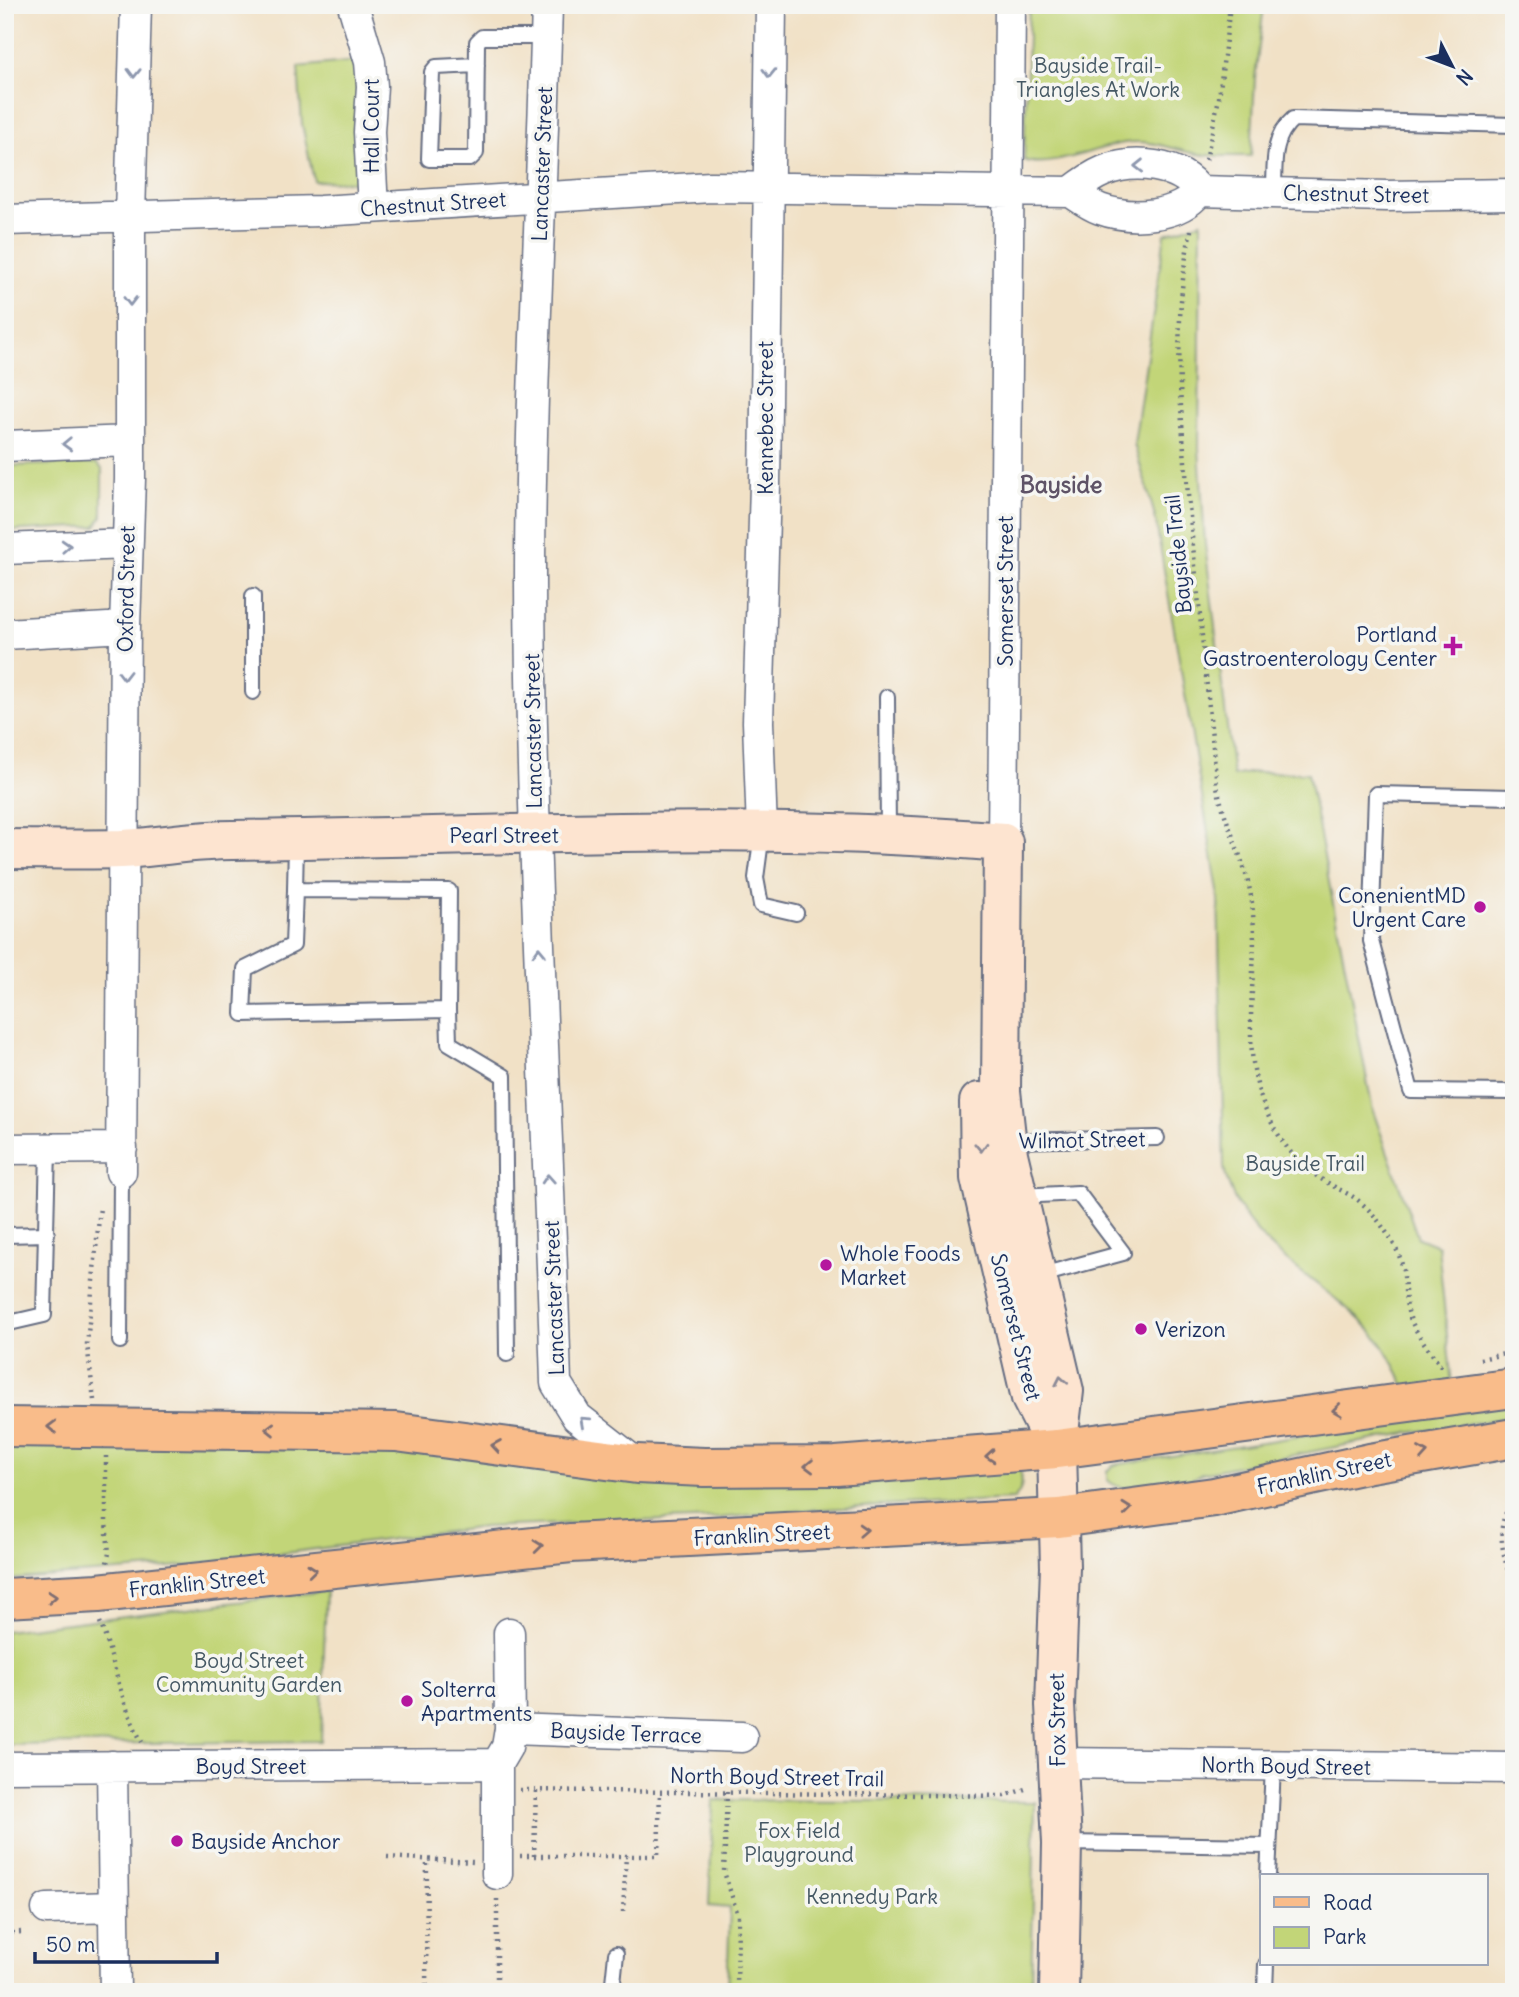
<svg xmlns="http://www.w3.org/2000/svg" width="1519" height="1997" font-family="Delius,sans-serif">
<rect width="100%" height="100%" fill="#f6f6f2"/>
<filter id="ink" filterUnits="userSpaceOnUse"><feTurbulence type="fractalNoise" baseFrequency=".0143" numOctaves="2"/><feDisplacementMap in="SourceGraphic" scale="14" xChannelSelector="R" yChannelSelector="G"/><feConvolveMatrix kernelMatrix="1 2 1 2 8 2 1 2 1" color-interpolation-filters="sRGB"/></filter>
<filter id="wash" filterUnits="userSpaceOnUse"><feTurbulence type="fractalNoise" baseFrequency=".00686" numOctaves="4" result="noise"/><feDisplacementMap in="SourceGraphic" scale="28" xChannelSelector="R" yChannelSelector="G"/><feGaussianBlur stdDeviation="1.57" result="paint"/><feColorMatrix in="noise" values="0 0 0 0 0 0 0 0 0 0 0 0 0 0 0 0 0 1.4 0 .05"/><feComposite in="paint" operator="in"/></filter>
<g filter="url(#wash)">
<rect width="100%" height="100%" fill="#f1e1c6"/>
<path fill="#c2d578" stroke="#6e826b" stroke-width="2" d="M1029,5H1264L1255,78L1251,156C1233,156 1215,157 1197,154C1171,149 1152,139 1124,143C1097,147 1048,170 1024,160Z
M356,61L363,182L314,181L302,124L298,67Z
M1201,222L1199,448L1205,544L1233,776L1254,772L1308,773L1373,1111L1418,1238L1438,1246L1453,1395L1412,1400C1401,1380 1393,1357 1378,1339C1329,1280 1241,1250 1224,1168L1218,891L1155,516L1134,444L1165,234Z
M96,463L102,469V516L96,526L5,531V466Z
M1514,1403V1417L1407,1433L1202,1473C1195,1476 1189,1482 1183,1485C1165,1491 1118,1494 1107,1479V1471L1114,1465Z
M5,1441L312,1442L1020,1469C1023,1482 1023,1489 1014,1499L806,1510L718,1518L484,1527L194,1565L5,1580Z
M326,1591L321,1741L5,1745V1631Z
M713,1800L1035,1802L1031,1992H727L730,1908L709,1906Z"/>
</g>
<g filter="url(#ink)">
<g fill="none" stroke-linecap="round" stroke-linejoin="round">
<defs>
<path id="lane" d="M477,65L436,67L432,72L429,159H470L476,153L477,42L482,37H546
M1274,192C1275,165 1271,138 1293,119L1514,125
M253,596V692
M887,697L888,833
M1514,797L1376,794L1371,941L1411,1091L1514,1092
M762,833L756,878L761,905L796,913
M295,890L293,945L245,969L243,1014L448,1010L449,891L295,890L296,842
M448,1010L449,1043L504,1076L507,1354
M1008,1141L1157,1138
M1020,1196L1078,1193L1123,1253L1038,1276
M5,1235L47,1234
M5,1324L44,1315L48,1148
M120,1341L121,1172
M1063,1843L1269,1846
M1268,1876L1273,1766
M612,1992L616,1954
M1265,1992L1266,1964"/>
<path id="street" d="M353,5L370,62L372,86L369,132L373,208
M547,5C542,197 530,388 530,580C531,848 548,1115 556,1383L577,1417L637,1464
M1199,191L1386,196L1514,194
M1071,192C1080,198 1089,205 1100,209C1130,220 1179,218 1199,191
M5,220L320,211L711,187L1071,192C1081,184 1092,176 1104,171C1133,159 1180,163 1199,191
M5,446L129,441
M5,549L127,544
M5,634L125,627
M762,831L758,722L765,485L771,5
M1003,842L1010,5
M5,1149L122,1148
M121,1172L125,627L130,479V216L136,5
M510,1729L742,1737
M1057,1763L1514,1768
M112,1766L115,1992
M5,1767L497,1764
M497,1874V1764L507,1747L510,1729L509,1633
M47,1909L114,1907"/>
<path id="secondary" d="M5,849C44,849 83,850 121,849C158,847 195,840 232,840C489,837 747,821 1003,842L1001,1091L1008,1154L1064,1391L1057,1449L1060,1567L1055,1705L1062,1843L1059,1992
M979,1102L980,1178L1031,1398L1057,1449"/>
<path id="primary" d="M5,1427L396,1432L637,1464L704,1467L836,1466L1057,1449L1514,1388
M5,1598L98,1593L571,1543L1059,1518L1214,1497L1370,1463L1514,1438"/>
</defs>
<use href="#lane" stroke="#666d82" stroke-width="18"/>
<use href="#street" stroke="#666d82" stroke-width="33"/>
<use href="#secondary" stroke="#666d82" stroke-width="42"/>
<use href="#primary" stroke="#666d82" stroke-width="42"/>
<path stroke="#666d82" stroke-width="4.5" stroke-dasharray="2 5" stroke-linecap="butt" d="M1206,160L1219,98L1230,5
M1191,230C1170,326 1182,429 1191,527C1200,613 1208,700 1217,786C1225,826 1247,862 1252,903C1261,980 1233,1055 1274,1127C1287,1151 1304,1170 1328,1183C1339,1190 1351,1194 1360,1202C1374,1213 1384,1228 1393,1243C1410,1273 1401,1289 1409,1315C1415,1333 1429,1349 1440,1365L1443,1364
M1480,1359L1514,1352
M94,1400L87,1344L100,1207
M106,1456V1523L109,1553L107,1563
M1514,1501C1490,1527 1507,1563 1514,1593
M100,1622C115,1662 121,1705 142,1742
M520,1790L1004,1796L1028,1788
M727,1792L724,1872L738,1915L737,1992
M520,1856H534L536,1790
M534,1856H658L660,1791
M387,1857L473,1862
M623,1912L626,1855
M5,1933L22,1932
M426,1992L427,1860
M497,1992V1898"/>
<use href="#lane" stroke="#fff" stroke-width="14"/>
<use href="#street" stroke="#fff" stroke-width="30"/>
<use href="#secondary" stroke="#fde4d0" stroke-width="38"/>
<use href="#primary" stroke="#f9bc8a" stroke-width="38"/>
</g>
<defs><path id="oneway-chevron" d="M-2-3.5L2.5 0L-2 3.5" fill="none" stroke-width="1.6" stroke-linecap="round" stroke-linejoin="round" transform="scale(1.75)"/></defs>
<g stroke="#8d97ae">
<use href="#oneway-chevron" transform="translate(134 73) rotate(91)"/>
<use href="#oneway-chevron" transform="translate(769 73) rotate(91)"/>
<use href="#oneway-chevron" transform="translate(1139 166) rotate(179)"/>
<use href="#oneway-chevron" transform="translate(130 301) rotate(90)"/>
<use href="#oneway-chevron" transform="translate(67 444) rotate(178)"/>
<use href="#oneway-chevron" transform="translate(66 546) rotate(-3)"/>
<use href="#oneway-chevron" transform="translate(124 675) rotate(90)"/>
<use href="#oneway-chevron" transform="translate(539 952) rotate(-92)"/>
<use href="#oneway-chevron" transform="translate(548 1179) rotate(-94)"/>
<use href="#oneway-chevron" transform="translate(584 1421) rotate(-138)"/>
</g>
<g stroke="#8c8a97">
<use href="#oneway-chevron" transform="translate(981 1147) rotate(88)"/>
<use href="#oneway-chevron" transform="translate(1061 1381) rotate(-101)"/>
</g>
<g stroke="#7f6e72">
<use href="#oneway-chevron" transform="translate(1337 1410) rotate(173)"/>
<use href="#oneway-chevron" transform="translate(52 1427) rotate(-179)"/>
<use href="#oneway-chevron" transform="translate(270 1429) rotate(-179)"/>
<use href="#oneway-chevron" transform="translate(496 1446) rotate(-171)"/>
<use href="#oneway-chevron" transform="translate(1423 1453) rotate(-10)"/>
<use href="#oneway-chevron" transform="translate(990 1456) rotate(176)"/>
<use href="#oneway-chevron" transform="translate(809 1466) rotate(179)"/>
<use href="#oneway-chevron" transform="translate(1127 1509) rotate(-6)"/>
<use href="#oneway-chevron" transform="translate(863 1530) rotate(-3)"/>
<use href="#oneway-chevron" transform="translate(538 1546) rotate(-6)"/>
<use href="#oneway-chevron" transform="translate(312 1570) rotate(-6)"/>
<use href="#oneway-chevron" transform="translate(52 1597) rotate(-4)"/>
</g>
</g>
<g fill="#b5179e" stroke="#f6f6f2" stroke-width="2.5">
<path d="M1449.5 635.5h7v7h7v7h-7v7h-7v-7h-7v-7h7z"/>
<circle cx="1480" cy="907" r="7"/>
<circle cx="826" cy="1265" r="7"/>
<circle cx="1141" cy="1329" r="7"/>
<circle cx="407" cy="1701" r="7"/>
<circle cx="177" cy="1841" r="7"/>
</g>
<g text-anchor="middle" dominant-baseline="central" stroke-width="7" stroke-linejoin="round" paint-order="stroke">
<g font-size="21" fill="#455864" stroke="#f6f6f2">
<text x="1098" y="65">Bayside Trail-<tspan x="1098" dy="24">Triangles At Work</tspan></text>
<text x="1305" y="1163">Bayside Trail</text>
<text x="249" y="1660">Boyd Street<tspan x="249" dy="24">Community Garden</tspan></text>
<text x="799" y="1830">Fox Field<tspan x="799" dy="24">Playground</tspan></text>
<text x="872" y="1896">Kennedy Park</text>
</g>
<g font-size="21" fill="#1b2f5e" stroke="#f6f6f2">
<text transform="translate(371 126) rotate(-90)">Hall Court</text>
<text transform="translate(542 164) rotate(-88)">Lancaster Street</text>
<text transform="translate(1356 194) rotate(1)">Chestnut Street</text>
<text transform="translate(433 204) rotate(-4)">Chestnut Street</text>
<text transform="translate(765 418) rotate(-90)">Kennebec Street</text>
<text transform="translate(1178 554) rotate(-96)">Bayside Trail</text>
<text transform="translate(126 589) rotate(-89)">Oxford Street</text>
<text transform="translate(1005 591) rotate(-90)">Somerset Street</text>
<text transform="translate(533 731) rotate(-91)">Lancaster Street</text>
<text x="504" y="835">Pearl Street</text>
<text transform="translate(1082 1140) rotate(-1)">Wilmot Street</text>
<text transform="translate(554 1298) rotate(-92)">Lancaster Street</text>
<text transform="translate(1016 1327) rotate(76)">Somerset Street</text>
<text transform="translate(1324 1473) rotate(-12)">Franklin Street</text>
<text transform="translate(762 1535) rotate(-3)">Franklin Street</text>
<text transform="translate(197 1583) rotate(-6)">Franklin Street</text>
<text transform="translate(1057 1720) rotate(-91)">Fox Street</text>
<text transform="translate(626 1733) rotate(2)">Bayside Terrace</text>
<text x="251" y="1766">Boyd Street</text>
<text transform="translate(1286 1766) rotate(1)">North Boyd Street</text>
<text transform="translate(777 1777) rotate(1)">North Boyd Street Trail</text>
</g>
<g font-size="21" fill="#1b2f5e" stroke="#f6f6f2" text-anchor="start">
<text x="1437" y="634" text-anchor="end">Portland<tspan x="1437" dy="24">Gastroenterology Center</tspan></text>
<text x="1466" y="895" text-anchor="end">ConenientMD<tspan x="1466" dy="24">Urgent Care</tspan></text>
<text x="840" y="1253">Whole Foods<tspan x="840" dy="24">Market</tspan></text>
<text x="1155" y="1329">Verizon</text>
<text x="421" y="1689">Solterra<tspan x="421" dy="24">Apartments</tspan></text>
<text x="191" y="1841">Bayside Anchor</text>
</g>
<g font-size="23" font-weight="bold" fill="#5f5367" stroke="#f6f6f2">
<text x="1061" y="484">Bayside</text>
</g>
</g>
<rect width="1519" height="1997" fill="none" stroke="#f6f6f2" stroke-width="28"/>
<rect x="1260" y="1874" width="228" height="91" fill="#f6f6f2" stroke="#9ea6b7" stroke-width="2"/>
<rect x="1274" y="1897" width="35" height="10" fill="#f9bc8a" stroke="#9ea6b7" stroke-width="2"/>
<text x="1323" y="1910" font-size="21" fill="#1b2f5e">Road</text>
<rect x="1274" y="1927" width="35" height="21" fill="#c2d578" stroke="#9ea6b7" stroke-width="2"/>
<text x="1323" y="1944" font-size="21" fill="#1b2f5e">Park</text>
<g transform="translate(1452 66) rotate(132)" stroke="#f6f6f2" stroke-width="5" paint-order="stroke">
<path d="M0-5L12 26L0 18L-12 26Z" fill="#1b2f5e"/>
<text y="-10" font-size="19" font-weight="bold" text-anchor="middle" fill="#1b2f5e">N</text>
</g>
<path d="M35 1952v10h182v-10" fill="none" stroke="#1b2f5e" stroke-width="3.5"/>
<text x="46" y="1952" font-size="21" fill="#1b2f5e" stroke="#f6f6f2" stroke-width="5" paint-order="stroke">50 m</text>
</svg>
